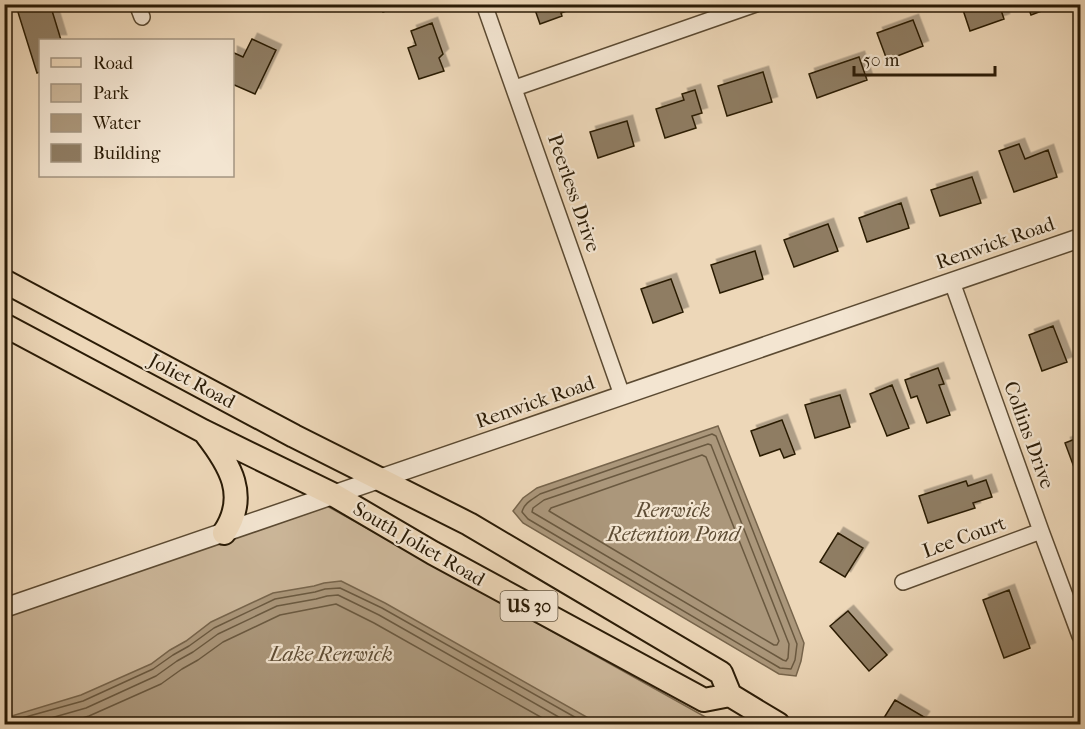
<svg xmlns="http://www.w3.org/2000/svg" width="1085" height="729" font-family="'IM FELL French Canon',serif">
<defs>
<filter id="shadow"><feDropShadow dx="5.5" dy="-5.5" stdDeviation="0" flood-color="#0004"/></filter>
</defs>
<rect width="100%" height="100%" fill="#edd7b8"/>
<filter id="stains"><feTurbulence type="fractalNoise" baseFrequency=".00333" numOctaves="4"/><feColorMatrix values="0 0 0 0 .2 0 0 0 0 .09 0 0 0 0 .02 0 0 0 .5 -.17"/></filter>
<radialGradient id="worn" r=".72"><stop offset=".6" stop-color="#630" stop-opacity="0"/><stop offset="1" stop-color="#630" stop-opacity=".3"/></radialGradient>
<path fill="#ccb79a" stroke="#7b6950" stroke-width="1.5" d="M327,506L718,724H5L4,616Z"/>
<path fill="#ab977b" stroke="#77654c" stroke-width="1.5" d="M718,426L804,643L801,661L796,676L779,674L523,523L513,511L523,498L537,488Z
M341,581L385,603L599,724H5V718L81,695L151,664L170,650L186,641L211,622L273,593L314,586L324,583Z"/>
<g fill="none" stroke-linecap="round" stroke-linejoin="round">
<path stroke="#6a5940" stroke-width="1.5" d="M712,434L716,436L797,644L795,660L791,669L780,668L528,519L522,512C524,503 533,499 540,494Z
M708,444L711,445L789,644L788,658L786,661L783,660L532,512L533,508L544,500Z
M702,455L706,457L779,641L777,645H774L549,511L551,508Z
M4,723L83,701L153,669L173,655L189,646L214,628L275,599L315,592L325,589L340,588L382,608L587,724
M30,724L86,708L156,676L177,661L193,652L218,634L277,606L316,599L327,596L338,595L379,615L571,724
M62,724L89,716L161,684L182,669L198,660L223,642L280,615L336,604L374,623L553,724"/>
</g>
<path fill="#8f7d63" stroke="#2a1b06" stroke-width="1.5" filter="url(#shadow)" d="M31,4H50L61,40H40V72L37,73L17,9Z
M380,4H405L383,12Z
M533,4H585L561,13L562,16L540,24Z
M961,4H999L1004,19L970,31Z
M1027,4H1060L1031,15Z
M913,20L923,46L887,60L877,33Z
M432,23L443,54L439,58L444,71L419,79L408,48L416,45L411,31Z
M252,39L276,50L255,94L232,84V52L243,57Z
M859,57L867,80L817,98L809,74Z
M763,72L772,102L727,116L718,86Z
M695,90L702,113L692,116L696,128L665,138L656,109L684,100L682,94Z
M627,121L634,146L598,158L590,132Z
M1019,144L1025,159L1048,150L1057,177L1014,192L999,151Z
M972,177L981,203L940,216L931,190Z
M901,203L909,228L867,242L859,218Z
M828,224L838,251L794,267L784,240Z
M755,251L763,279L720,293L711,265Z
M671,279L683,312L653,323L641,289Z
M1053,326L1067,362L1042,371L1029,335Z
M938,368L944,384L939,385L950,415L927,423L917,396L911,398L905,380Z
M892,385L909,428L887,436L870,394Z
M840,395L850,427L815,438L805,405Z
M782,420L795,454L784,458L780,449L760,456L751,431Z
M1080,437V477L1078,478L1065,443Z
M986,480L992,497L973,503L975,508L928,523L919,496L966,481L968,486Z
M838,533L863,548L845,577L820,562Z
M1009,590L1030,648L1004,658L983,600Z
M848,611L887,655L869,671L830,626Z
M895,700L924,717L919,724H887L882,721Z"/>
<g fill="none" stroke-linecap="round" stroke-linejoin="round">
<defs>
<path id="minor" d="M137,4L142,17
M484,4L622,395
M515,88L756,4
M952,282L1041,531L1080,636
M903,582L1041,531"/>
<path id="tertiary" d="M4,608L1080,238"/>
<path id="primary" d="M4,281L294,436L469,524L721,673L730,695L778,724
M4,325L203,431L334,495L433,553L704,700L730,695
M206,434C230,465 249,496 224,533"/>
</defs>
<use href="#minor" stroke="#5b4a32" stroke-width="18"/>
<use href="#tertiary" stroke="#5b4a32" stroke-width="21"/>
<use href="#primary" stroke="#2a1b06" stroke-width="26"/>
<use href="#minor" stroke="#f3e5d1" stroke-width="15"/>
<use href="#tertiary" stroke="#f3e5d1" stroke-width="18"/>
<use href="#primary" stroke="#edd7b8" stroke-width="22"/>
</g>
<g text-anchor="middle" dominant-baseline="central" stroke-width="4.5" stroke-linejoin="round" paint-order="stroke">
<rect fill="#f3e5d1" stroke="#665843" stroke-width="1.5" x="500.5" y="591" width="57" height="30" rx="4.5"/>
<g font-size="18" font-weight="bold" fill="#2a1b06">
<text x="529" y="606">US 30</text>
</g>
<g font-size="20" fill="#2a1b06" stroke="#f3e5d1">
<text transform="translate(574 193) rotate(71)">Peerless Drive</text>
<text transform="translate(995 243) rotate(-19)">Renwick Road</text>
<text transform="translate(192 381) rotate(28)">Joliet Road</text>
<text transform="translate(535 402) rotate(-19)">Renwick Road</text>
<text transform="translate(1029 435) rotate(70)">Collins Drive</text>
<text transform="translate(964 537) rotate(-20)">Lee Court</text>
<text transform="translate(419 544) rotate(30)">South Joliet Road</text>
</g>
<g font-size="21" font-style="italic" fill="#5e4d35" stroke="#f3e5d1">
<text x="673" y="510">Renwick<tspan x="673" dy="24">Retention Pond</tspan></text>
<text x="331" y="654">Lake Renwick</text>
</g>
</g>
<rect width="1085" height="729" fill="none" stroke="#edd7b8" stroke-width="24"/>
<rect x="6" y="6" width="1073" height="717" fill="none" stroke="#2a1b06" stroke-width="3"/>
<rect x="12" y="12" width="1061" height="705" fill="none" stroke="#2a1b06" stroke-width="1.5"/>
<rect x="39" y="39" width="195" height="138" fill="#f3e5d1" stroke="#a39480" stroke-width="1.5"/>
<rect x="51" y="58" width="30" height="9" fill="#edd7b8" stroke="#a39480" stroke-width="1.5"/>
<text x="93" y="69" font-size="18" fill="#2a1b06">Road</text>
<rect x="51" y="84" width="30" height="18" fill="#ccb79a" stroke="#a39480" stroke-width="1.5"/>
<text x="93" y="99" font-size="18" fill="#2a1b06">Park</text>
<rect x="51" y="114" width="30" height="18" fill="#ab977b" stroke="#a39480" stroke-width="1.5"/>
<text x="93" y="129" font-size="18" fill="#2a1b06">Water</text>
<rect x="51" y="144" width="30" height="18" fill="#8f7d63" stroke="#a39480" stroke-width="1.5"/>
<text x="93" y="159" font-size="18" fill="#2a1b06">Building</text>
<path d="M854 66v9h141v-9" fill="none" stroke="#2a1b06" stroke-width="3"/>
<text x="863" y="66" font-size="18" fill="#2a1b06" stroke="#f3e5d1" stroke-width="4.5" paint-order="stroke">50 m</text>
<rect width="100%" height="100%" filter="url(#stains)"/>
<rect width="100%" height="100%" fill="url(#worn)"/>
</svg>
